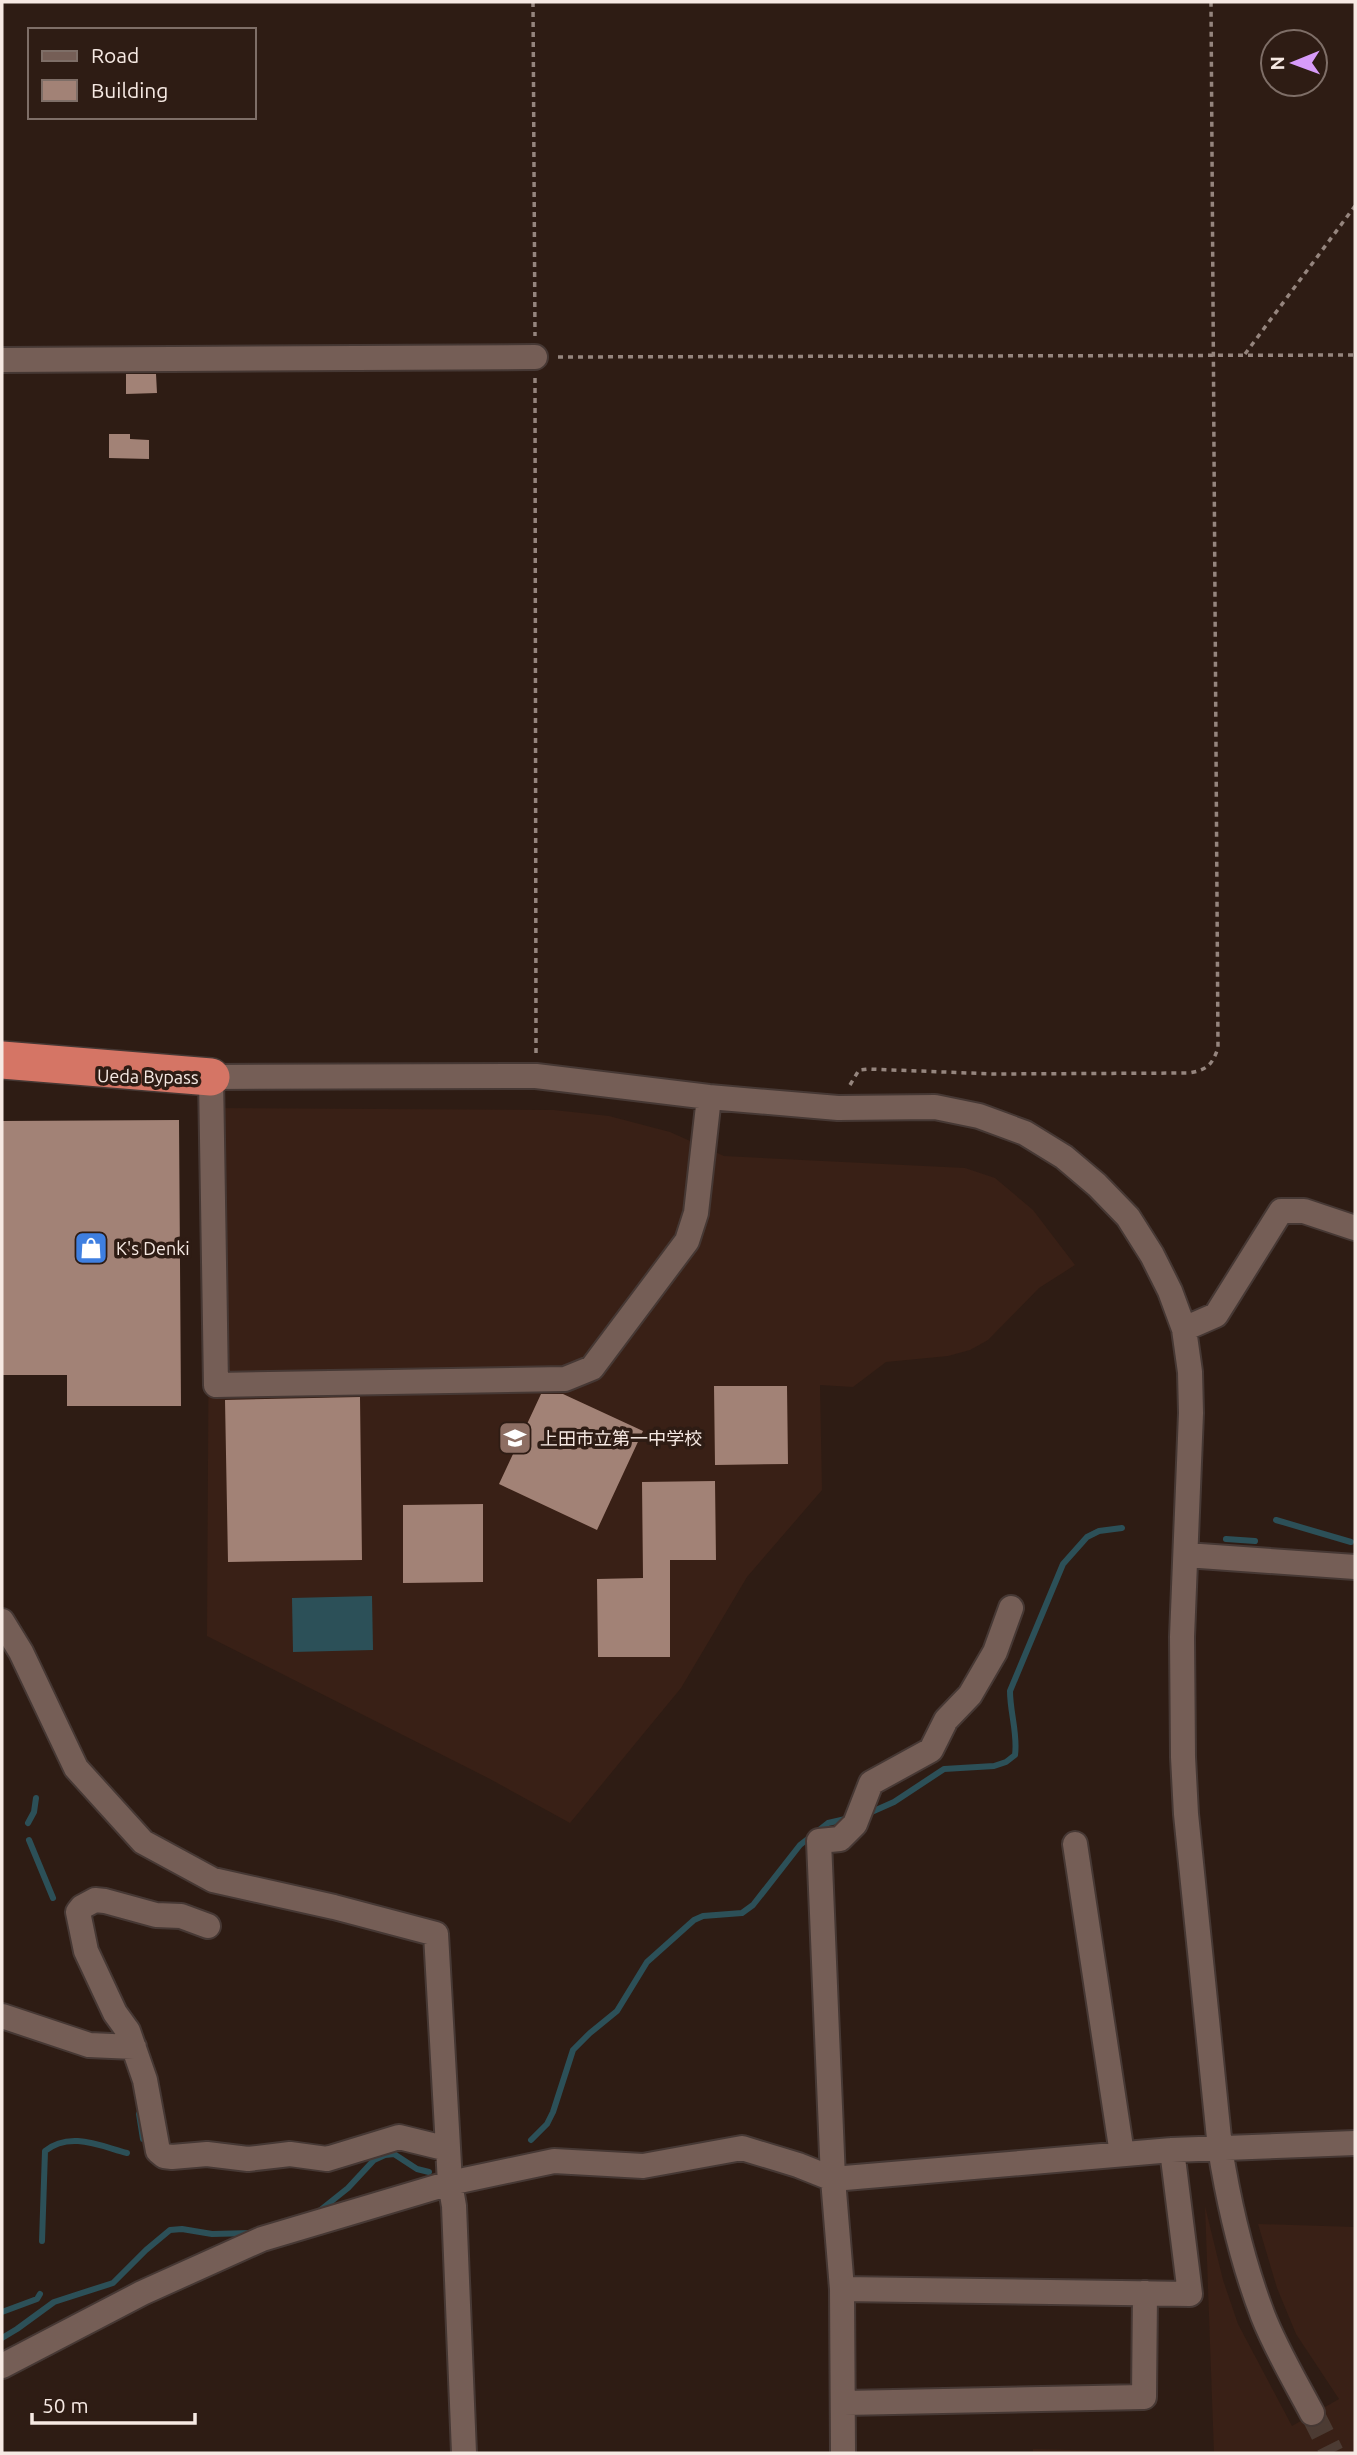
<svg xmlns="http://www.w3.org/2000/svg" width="1357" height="2455" font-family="Ubuntu,'Noto Sans JP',sans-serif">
<rect width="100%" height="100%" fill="#2e1c14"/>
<path fill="#392016" d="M210,1108L554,1110L609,1116L670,1132L724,1156L965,1168L995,1178L1033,1210L1075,1265L1039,1288L988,1340L970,1350L948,1356L886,1362L853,1387L820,1385L822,1490L747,1577L681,1688L570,1823L490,1779L207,1636Z
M1205,2206L1223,2280L1238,2324L1292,2426L1339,2399L1296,2334L1277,2288L1258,2224L1355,2227V2453H1214Z
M1033,2449L1186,2453H1033Z"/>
<path fill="#2c5058" d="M372,1596L373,1650L293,1652L292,1598Z"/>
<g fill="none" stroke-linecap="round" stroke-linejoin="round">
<path stroke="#2c5058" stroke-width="6" d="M1276,1520L1351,1542
M1226,1539L1255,1541
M867,1814L894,1802L944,1769L994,1766L1006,1762L1015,1755C1018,1734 1010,1713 1010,1691L1063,1564L1087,1537L1099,1531L1122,1528
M28,1823L34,1812L36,1798
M29,1840L53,1898
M139,2114L143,2139
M531,2140L547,2124L553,2112L573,2050L590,2033L617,2011L647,1962L694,1920L703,1916L742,1913L753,1905L800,1845L828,1823L850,1818
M318,2212L348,2188L374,2160L385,2155L394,2154L417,2169L429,2172
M42,2241L45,2151C70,2131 100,2146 127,2153
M2,2312L37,2299L40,2294
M2,2338L17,2329L54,2302L113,2283L146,2250L170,2230L182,2229L212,2234L252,2233"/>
</g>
<path fill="#a28276" d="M126,374H156L157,393L126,394Z
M109,434H130V439L149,440V459L109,458Z
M179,1120L181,1406H67V1375H2V1121Z
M714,1386H787L788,1464L715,1465Z
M541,1394H563L643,1431L597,1530L499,1484Z
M360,1397L362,1560L228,1562L225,1400Z
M715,1481L716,1560H670V1657H598L597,1579L643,1578L642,1482Z
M483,1504V1582L403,1583V1505Z"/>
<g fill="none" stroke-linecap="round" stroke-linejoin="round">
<path stroke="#4c3b33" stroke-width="24" stroke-dasharray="24 12" stroke-linecap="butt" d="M1312,2413L1332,2453"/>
<defs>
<path id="minor" d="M2,360L535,357
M709,1097L696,1213L687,1241L592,1368L565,1379L216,1385L211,1077L536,1076L709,1097L838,1108L935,1107L979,1116L1025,1133L1064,1157L1097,1185L1128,1217L1152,1255L1170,1291L1184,1329L1190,1372L1191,1413L1182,1637L1183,1757L1186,1814L1220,2148C1229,2205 1242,2261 1263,2316C1276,2349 1295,2381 1312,2413
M1184,1329L1216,1315L1281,1211H1304L1355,1228
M1186,1555L1355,1567
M2,1621L21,1652L76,1768L143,1842L213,1880L334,1907L436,1934L450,2183L454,2206L464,2453
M1075,1844L1122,2154
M208,1926L181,1916L156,1915L105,1901L95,1900L82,1907L78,1912L86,1951L115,2013L128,2031L145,2080L158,2151L164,2156L172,2157L207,2154L248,2159L290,2154L327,2159L399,2137L448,2149
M2,2016L89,2045L134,2047
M842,2289L1190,2294L1172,2150
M2,2366L142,2293L262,2239L450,2183L554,2161L643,2166L742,2148L798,2165L833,2179L1172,2150L1355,2143
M844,2403L1144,2397L1145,2293
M843,2453L842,2289L833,2179L819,1841L840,1839L855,1824L871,1783L931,1750L946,1720L970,1695L995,1652L1011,1608"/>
<path id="highway" d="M2,1060L211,1077"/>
</defs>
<use href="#minor" stroke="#463834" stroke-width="28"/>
<use href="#highway" stroke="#463834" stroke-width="40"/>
<path stroke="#95857e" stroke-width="3.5" stroke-dasharray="5 5" stroke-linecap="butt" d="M533,2L535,336
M1245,354L1355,206
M558,357L1355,355
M535,378L536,1053
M850,1085L859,1070L868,1069L994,1074L1189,1073C1206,1070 1212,1066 1218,1048L1211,2"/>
<use href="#minor" stroke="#755e56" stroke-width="24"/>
<use href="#highway" stroke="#d57565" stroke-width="37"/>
</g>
<defs>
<symbol id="shop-square" viewBox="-11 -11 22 22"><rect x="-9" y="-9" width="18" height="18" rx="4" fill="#3f7fe0" stroke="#2e1c14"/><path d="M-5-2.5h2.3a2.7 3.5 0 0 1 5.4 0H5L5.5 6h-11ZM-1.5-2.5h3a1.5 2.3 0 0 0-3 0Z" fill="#fff"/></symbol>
<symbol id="school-square" viewBox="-11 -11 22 22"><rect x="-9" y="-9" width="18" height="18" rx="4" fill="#8d6e63" stroke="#2e1c14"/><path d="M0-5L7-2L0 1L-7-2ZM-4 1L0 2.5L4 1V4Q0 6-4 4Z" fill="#fff"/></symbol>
</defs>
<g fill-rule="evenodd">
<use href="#shop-square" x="72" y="1229" width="38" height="38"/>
<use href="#school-square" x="496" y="1419" width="38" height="38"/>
</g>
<g text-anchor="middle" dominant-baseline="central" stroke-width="7" stroke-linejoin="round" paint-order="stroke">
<g font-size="18" fill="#f6e9e3" stroke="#2e1c14">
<text transform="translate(148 1076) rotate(1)">Ueda Bypass</text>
</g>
<g font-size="18" fill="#f6e9e3" stroke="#2e1c14" text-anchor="start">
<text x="116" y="1248">K's Denki</text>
<text x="540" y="1438">上田市立第一中学校</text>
</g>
</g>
<rect width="1357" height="2455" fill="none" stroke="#f6e9e3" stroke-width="7"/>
<rect x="28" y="28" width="228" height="91" fill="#2e1c14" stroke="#7e6e67" stroke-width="2"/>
<rect x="42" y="51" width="35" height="10" fill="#755e56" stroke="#7e6e67" stroke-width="2"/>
<text x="91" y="63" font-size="21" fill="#f6e9e3">Road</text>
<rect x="42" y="80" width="35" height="21" fill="#a28276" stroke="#7e6e67" stroke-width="2"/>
<text x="91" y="98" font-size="21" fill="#f6e9e3">Building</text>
<g transform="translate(1294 63) rotate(269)"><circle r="33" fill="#2e1c14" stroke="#7e6e67" stroke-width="2"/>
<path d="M0-5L12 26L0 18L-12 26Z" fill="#d79bf9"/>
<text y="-10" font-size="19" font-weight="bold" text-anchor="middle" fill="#f6e9e3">N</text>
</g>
<path d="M32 2413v10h163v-10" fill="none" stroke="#f6e9e3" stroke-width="3.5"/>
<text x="42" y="2413" font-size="21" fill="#f6e9e3" stroke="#2e1c14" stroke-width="5" paint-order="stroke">50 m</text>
</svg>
